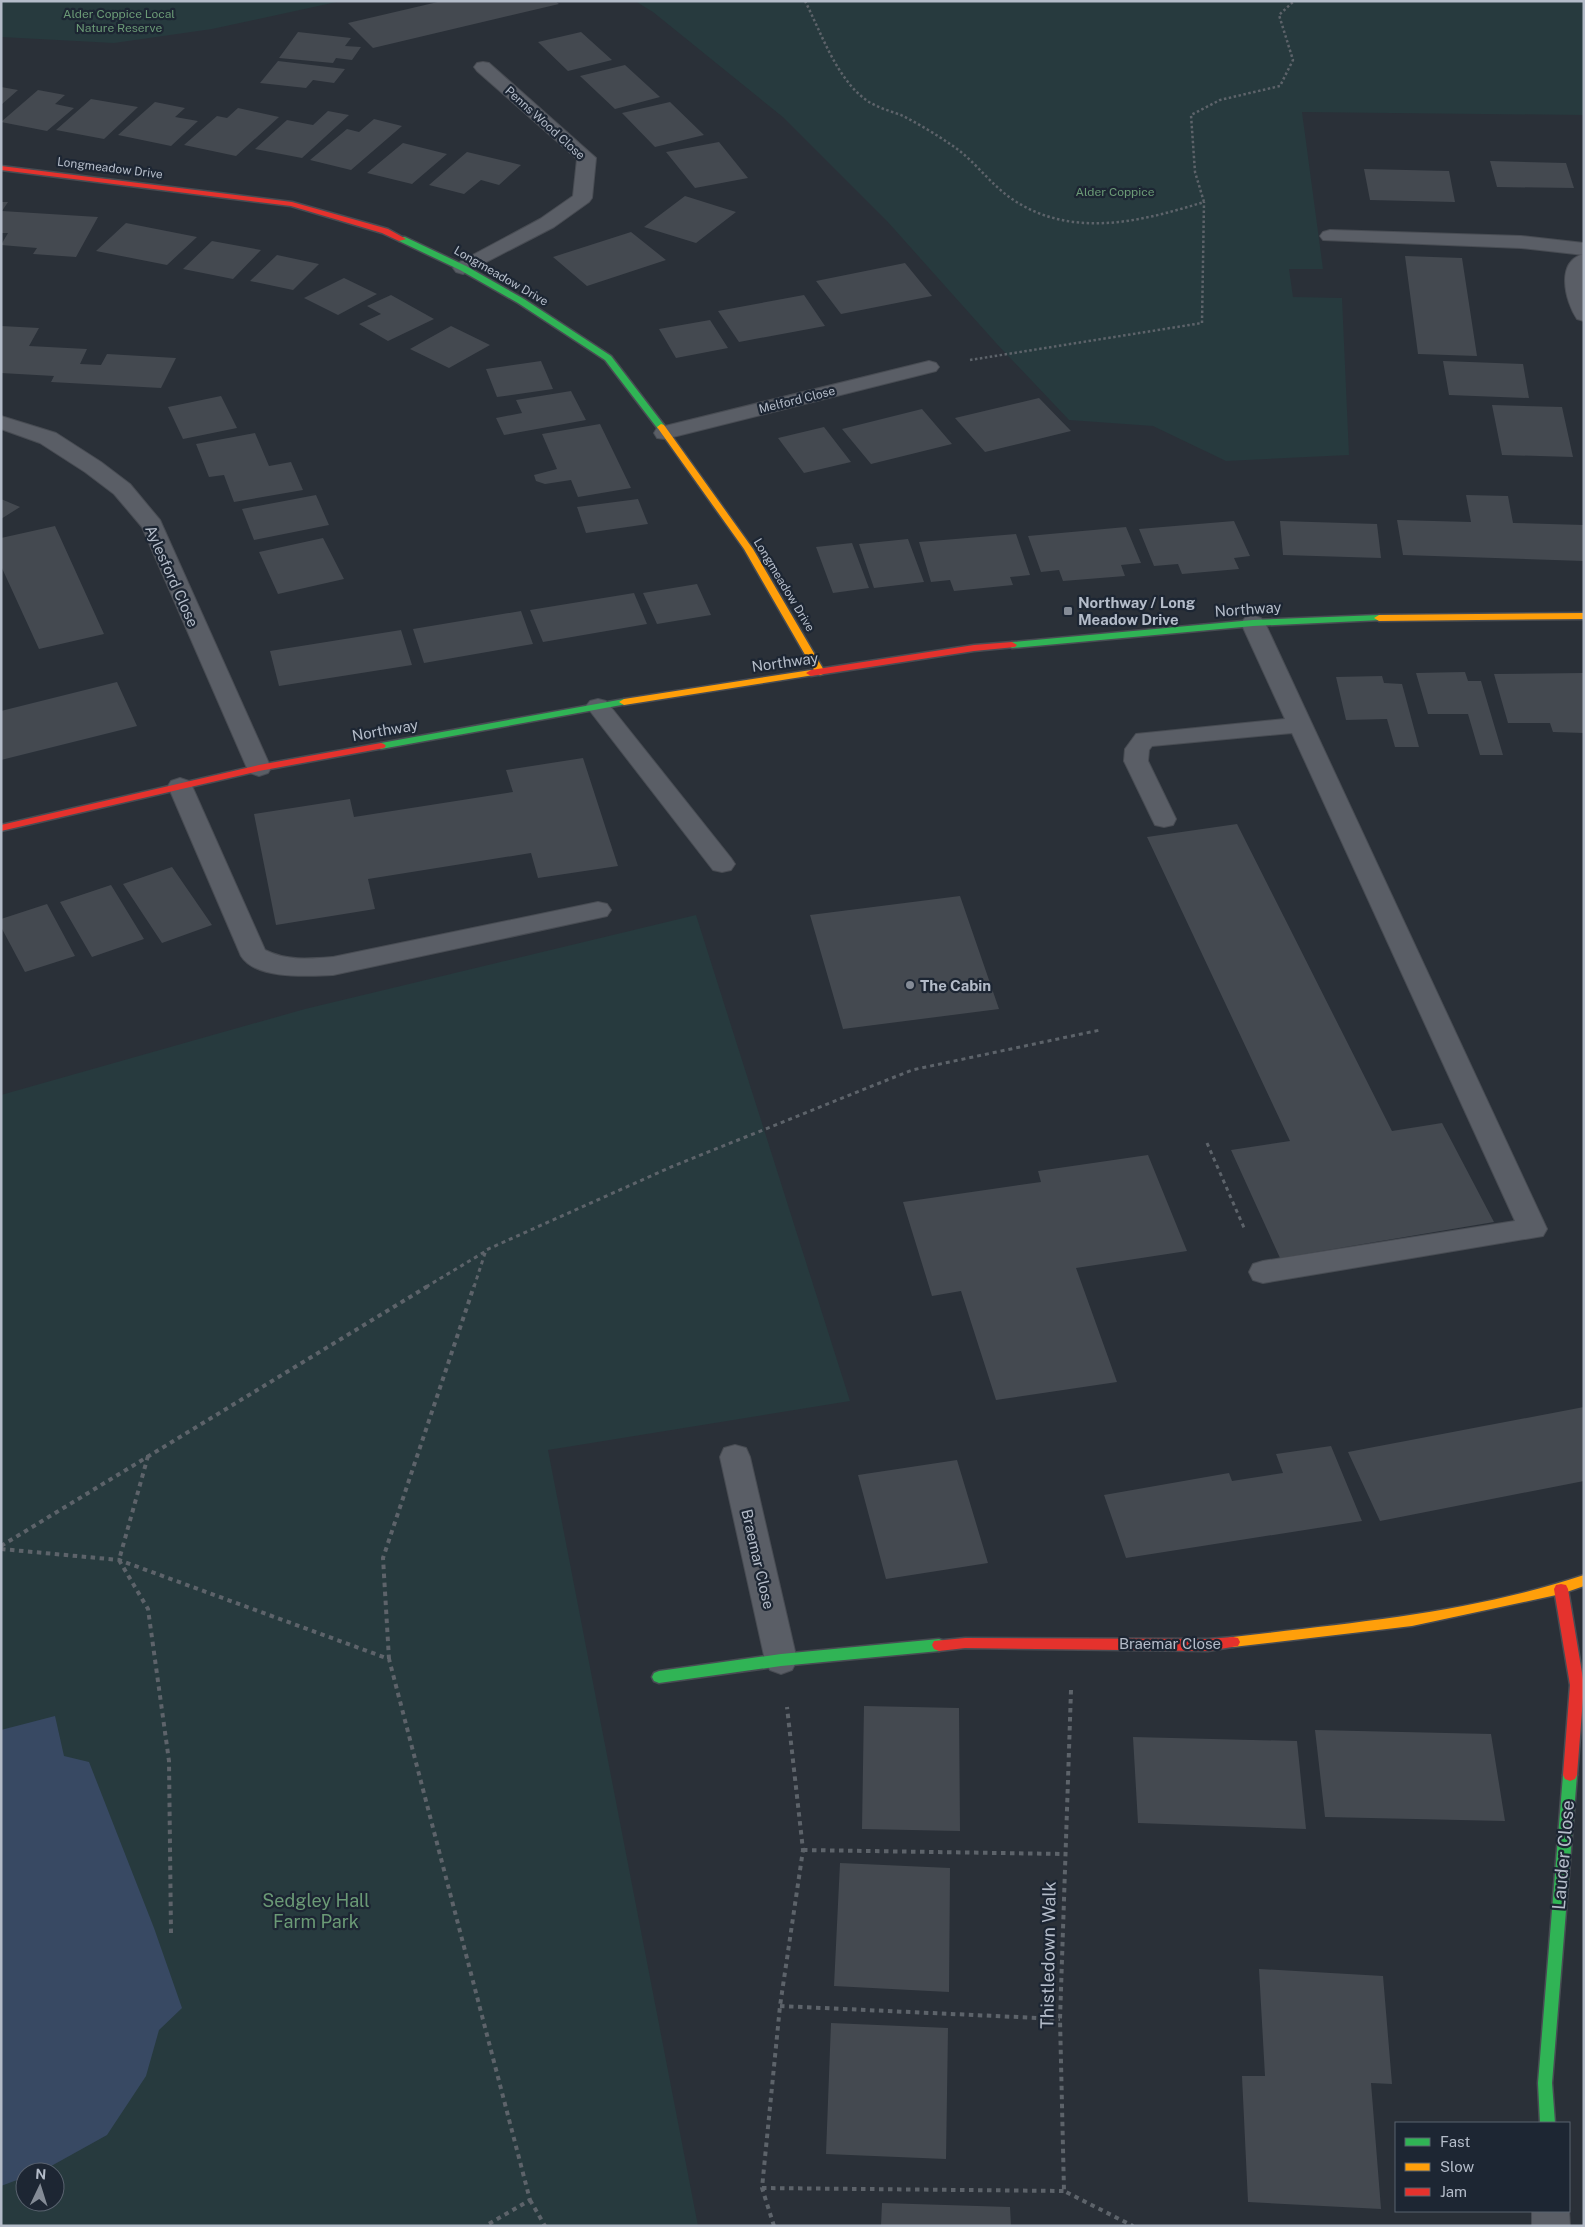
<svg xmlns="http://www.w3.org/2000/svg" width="1585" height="2227" font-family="'Public Sans',sans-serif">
<rect width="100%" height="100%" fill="#2a3038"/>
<path fill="#273a3e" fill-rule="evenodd" d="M1,1H341L212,29L114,43L1,37Z
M635,1H1584V115L1302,112L1323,269H1289L1293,297L1342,298L1349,455L1226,461L1153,426L1069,420L996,343L887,221L784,118L653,12Z
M696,915L850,1401L548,1450L698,2226H1V1095L305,1009ZM25,2172H55V2202H25Z"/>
<path fill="#384963" d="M55,1716L64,1756L89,1762L154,1928L182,2008L159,2030L146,2076L107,2135L44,2170L25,2172V2177L1,2186V1730Z"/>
<path fill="#444950" d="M442,1H555L559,4L373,48L348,23Z
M298,32L351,38L345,46L361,47L352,60L336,58L333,63L279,58Z
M581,32L612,60L568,71L538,42Z
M278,61L345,69L334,83L313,80L306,88L260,83Z
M625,65L660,97L615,109L580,76Z
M1,87L18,90L1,105Z
M38,90L65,95L55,104L74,108L47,131L1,122Z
M91,99L138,107L104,139L56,130Z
M155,102L185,108L175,117L198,121L171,146L118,135Z
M670,102L704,135L655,147L622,113Z
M238,108L279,117L236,156L184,145L217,116L227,118Z
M328,111L349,115L302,158L255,149L287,120L313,125Z
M374,119L402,126L351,170L310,160L347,129L359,132Z
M719,142L748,178L695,188L666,152Z
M403,143L447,154L412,184L367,173Z
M467,152L521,165L499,185L481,180L464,194L429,185Z
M1490,161L1566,163L1574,188L1497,187Z
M1364,169L1449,171L1455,202L1370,200Z
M685,196L736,212L696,243L644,227Z
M1,202H8L2,211L98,217L76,257L33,254L37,248L1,245L8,233H1Z
M126,223L197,237L167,265L96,251Z
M631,232L666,260L587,286L553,257Z
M212,241L261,250L233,279L183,269Z
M277,255L319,264L293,290L250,281Z
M1405,256L1462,258L1477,356L1418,354Z
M905,263L932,296L841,314L816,281Z
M344,278L377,294L338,315L304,298Z
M391,295L434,319L388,341L359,324L381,314L367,306Z
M804,295L825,326L739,342L718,311Z
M710,320L728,348L676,358L659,329Z
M1,326L39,328L29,346L87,349L80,364L101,365L107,354L176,358L161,388L51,382L54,376L1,373Z
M451,326L490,345L449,368L410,349Z
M541,361L553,389L497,397L486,369Z
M1443,361L1523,364L1529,398L1449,395Z
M571,391L586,420L504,435L496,418L522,413L516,400Z
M221,396L237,428L183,439L168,407Z
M1039,398L1071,431L985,452L955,418Z
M1492,405L1562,407L1573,457L1502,455Z
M922,409L952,444L871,464L842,429Z
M600,424L631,488L578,497L571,480L545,484L536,481L534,475L557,469L542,434Z
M824,427L851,462L804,473L778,438Z
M255,433L269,466L291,462L303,490L234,502L224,475L209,477L196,444Z
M316,495L329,525L254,540L242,509Z
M1466,495L1508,496L1513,523L1584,525V561L1403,555L1397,520L1471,522Z
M1,499L20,507L1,519Z
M638,499L648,524L586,533L577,507Z
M1234,521L1250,556L1234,558L1239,569L1182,574L1178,564L1154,566L1139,529Z
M1280,521L1377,524L1381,558L1283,555Z
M55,526L104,634L39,649L1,566V538Z
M1126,527L1141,563L1121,565L1125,576L1063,581L1059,570L1041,572L1028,536Z
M1016,534L1030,575L1010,577L1013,585L954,591L950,580L931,582L919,542Z
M323,538L344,579L278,594L259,552Z
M908,539L924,582L874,588L859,544Z
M852,543L869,588L833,593L816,547Z
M697,584L711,615L657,624L643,593Z
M634,593L647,624L543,642L530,610Z
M521,611L533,644L424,663L413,629Z
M401,630L412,665L279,686L270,651Z
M1465,672L1468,681H1481L1503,755H1480L1468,714H1428L1416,673Z
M1584,673V733L1553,732L1550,723H1508L1494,674Z
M1382,676L1384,683L1402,684L1419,747H1395L1387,719L1346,720L1336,677Z
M117,682L137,726L1,760V711Z
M583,758L618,866L538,878L531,853L368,879L375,909L276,925L254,814L350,799L354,817L513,792L506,770Z
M1237,824L1392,1131L1442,1123L1494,1222L1280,1258L1231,1150L1290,1141L1147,837Z
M172,867L212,925L162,943L123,884Z
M111,885L144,939L92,957L60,902Z
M960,896L999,1009L843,1029L810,915Z
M47,904L75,956L25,972L1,927V919Z
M1148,1155L1187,1251L1076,1268L1117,1382L996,1400L961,1291L932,1296L903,1202L1041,1182L1038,1171Z
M1584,1407V1481L1380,1521L1348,1452Z
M1331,1446L1362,1521L1126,1558L1104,1495L1229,1473L1232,1481L1283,1473L1276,1454Z
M957,1460L988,1563L886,1579L858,1475Z
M864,1706L959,1708L960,1831L862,1829Z
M1315,1730L1491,1734L1505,1821L1325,1817Z
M1133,1737L1297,1741L1306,1829L1138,1823Z
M840,1863L950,1868L949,1992L834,1986Z
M1259,1969L1383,1976L1392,2084L1371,2083L1381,2209L1248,2202L1242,2076H1265Z
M831,2023L948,2028L946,2159L826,2154Z
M882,2203L1010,2207L1011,2226H881Z"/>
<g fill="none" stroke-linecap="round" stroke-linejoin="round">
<defs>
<path id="lane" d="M1330,230L1521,236L1584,243V255L1521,248L1323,240L1320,236L1323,232Z
M1253,616L1261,618L1265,623L1547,1229L1543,1236L1263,1283L1253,1280L1249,1272L1253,1264L1263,1261L1515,1221L1292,733L1152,746L1149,750L1148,761L1176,819L1173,825L1164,827L1155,825L1152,819L1124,761L1125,749L1136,734L1285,719L1241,623L1245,618Z
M598,699L606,701L731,858L735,864L731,870L722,872L713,870L590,711L586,706L590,701Z
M180,778L189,781L192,786L265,950C287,961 309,959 333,957L598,902L607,904L611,910L607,916L598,918L333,975C308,976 256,980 241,956L168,786L171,781Z"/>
<path id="street" d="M483,62L489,63L596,158L592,198L589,202L554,227L463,274L456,272L453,268L456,264L540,219L573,196L577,159L477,71L474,67L477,63Z
M1584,254V321L1577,319C1565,301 1555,261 1584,254Z
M929,361L936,363L939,367L936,371L665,439L657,438L654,433L657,428Z
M1,416L56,433L101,462L130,484L160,520L271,768L268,773L259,776L250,773L247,768L142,527L114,494L85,472L40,443L1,429Z
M735,1445L746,1448L750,1457L797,1660L792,1670L781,1674L770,1670L765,1660L720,1457L724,1448Z
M1569,2209L1570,2226H1532V2211H1569Z"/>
<path id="fast" d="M399,237H405L466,266L524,299L611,356L664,425V429H658L605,360L518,303L460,270L399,241Z
M1379,615L1382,616V620L1253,626L1012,648L1007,645L1012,642L1253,620Z
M624,699L629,702L627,704L381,749L376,746L381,743Z
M939,1639L944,1641L946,1645L944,1649L939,1651L781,1666L659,1683L654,1681L652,1677L654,1673L659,1671L781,1654Z
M1570,1769L1575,1771L1577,1775L1552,2083L1555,2123H1540L1538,2083L1563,1775L1565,1771Z"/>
<path id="slow" d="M661,424L664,425L753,549L825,672L823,674L820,675L815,672L744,549L657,427Z
M1584,613V619L1379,621L1374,618L1379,615Z
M811,670L814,671L816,673L814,675L624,705L619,702L624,699Z
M1584,1575V1586L1561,1594L1412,1626L1233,1647L1228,1646L1226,1642L1228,1638L1233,1637C1350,1623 1471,1613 1584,1575Z"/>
<path id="jam" d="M1,166L292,202L388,229L406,239L399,241L382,233L291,206L1,170Z
M1012,642L1017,645L1015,647L974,651L811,676L806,673L811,670L974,645Z
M381,743L384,744L386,746L384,748L259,771L1,831V825L259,765Z
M1561,1584L1566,1585L1568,1589L1584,1685L1577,1775L1575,1779L1570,1781L1565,1779L1563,1775L1570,1685L1554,1589L1556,1585Z
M1233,1637L1238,1638L1240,1642L1238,1646L1208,1651L965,1648L939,1651L934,1649L932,1645L934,1641L965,1638L1208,1639Z"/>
</defs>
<use href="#lane" stroke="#484c53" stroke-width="2"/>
<use href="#street" stroke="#484c53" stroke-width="2"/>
<use href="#fast" stroke="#484c53" stroke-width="3"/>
<use href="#slow" stroke="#484c53" stroke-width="3"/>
<use href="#jam" stroke="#484c53" stroke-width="3"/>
<path stroke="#5d636a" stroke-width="2.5" stroke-dasharray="2.5 2.5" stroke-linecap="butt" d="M805,1C822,34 837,81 869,102C879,108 890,111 901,115C919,124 937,135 953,146C975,161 990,184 1012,199C1071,239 1140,222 1204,202L1195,172L1191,115L1220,100L1280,86L1293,60L1279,15L1294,1
M970,360L1202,323L1204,202"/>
<path stroke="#5d636a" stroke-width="3" stroke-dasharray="4 4" stroke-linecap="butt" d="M1207,1143L1245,1230
M426,1287L486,1251
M474,1287L486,1250L671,1167L912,1070L1100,1030"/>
<path stroke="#5d636a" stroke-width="4" stroke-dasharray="4.5 4.5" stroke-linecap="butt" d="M148,1456L119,1560L148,1609L169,1761L171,1933
M1,1546L428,1286
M1,1549L119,1560L389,1659L530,2200L485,2226
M389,1659L383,1558L474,1286
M1071,1690L1060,2019L1064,2191L1133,2226
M803,1850L1064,1854
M780,2006L1060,2019
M762,2188L1064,2191
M530,2200L545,2226
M774,2226L762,2188L780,2006L803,1850L787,1707"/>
<use href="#lane" fill="#5a5e66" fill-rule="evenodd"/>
<use href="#street" fill="#5a5e66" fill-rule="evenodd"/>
<use href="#fast" fill="#30b455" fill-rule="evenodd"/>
<use href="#slow" fill="#ff9f0a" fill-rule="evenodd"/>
<use href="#jam" fill="#e5322d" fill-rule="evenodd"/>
</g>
<g fill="#848b96" stroke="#1d2633" stroke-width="2">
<rect x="1063" y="606" width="10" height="10" rx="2.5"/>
<circle cx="910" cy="985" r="5"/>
</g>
<g text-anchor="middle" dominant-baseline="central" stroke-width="4.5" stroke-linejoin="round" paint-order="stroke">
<g font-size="12" fill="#6b9a76" stroke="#1d2633">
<text x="119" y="14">Alder Coppice Local<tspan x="119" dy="14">Nature Reserve</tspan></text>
<text x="1115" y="192">Alder Coppice</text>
</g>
<g font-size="12" fill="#b4bcc9" stroke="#1d2633">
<text transform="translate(545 123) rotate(42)">Penns Wood Close</text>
<text transform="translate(110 168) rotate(7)">Longmeadow Drive</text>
<text transform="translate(501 276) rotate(30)">Longmeadow Drive</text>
<text transform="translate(797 400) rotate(-14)">Melford Close</text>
<text transform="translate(784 585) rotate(59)">Longmeadow Drive</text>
</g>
<g font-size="15" fill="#b4bcc9" stroke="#1d2633">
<text transform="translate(172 576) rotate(66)">Aylesford Close</text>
<text transform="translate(1248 609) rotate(-4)">Northway</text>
<text transform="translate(785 662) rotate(-8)">Northway</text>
<text transform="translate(385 730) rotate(-10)">Northway</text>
<text transform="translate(758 1559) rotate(77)">Braemar Close</text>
<text x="1170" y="1643">Braemar Close</text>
</g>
<g font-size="15" font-weight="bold" fill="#b4bcc9" stroke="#1d2633" text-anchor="start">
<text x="1078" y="602">Northway / Long<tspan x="1078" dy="17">Meadow Drive</tspan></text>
<text x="920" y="985">The Cabin</text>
</g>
<g font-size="18" fill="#b4bcc9" stroke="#1d2633">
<text transform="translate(1563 1855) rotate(-85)">Lauder Close</text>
<text transform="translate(1048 1955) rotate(-89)">Thistledown Walk</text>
</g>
<g font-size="18" fill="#6b9a76" stroke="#1d2633">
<text x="316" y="1900">Sedgley Hall<tspan x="316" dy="21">Farm Park</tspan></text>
</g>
</g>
<rect width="1585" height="2227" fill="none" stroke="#b4bcc9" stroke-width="5"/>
<rect x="1395" y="2122" width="175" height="90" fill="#1d2633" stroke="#59626f"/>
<rect x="1405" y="2138" width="25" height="8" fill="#30b455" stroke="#59626f"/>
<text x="1440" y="2147" font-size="15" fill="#b4bcc9">Fast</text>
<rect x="1405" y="2163" width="25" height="8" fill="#ff9f0a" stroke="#59626f"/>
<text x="1440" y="2172" font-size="15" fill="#b4bcc9">Slow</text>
<rect x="1405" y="2188" width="25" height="8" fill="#e5322d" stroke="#59626f"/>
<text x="1440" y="2197" font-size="15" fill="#b4bcc9">Jam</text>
<g transform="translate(40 2187) rotate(4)"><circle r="24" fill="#1d2633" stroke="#59626f"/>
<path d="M0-4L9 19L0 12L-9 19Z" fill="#848b96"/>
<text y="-8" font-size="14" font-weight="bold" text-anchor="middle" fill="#b4bcc9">N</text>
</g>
</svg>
